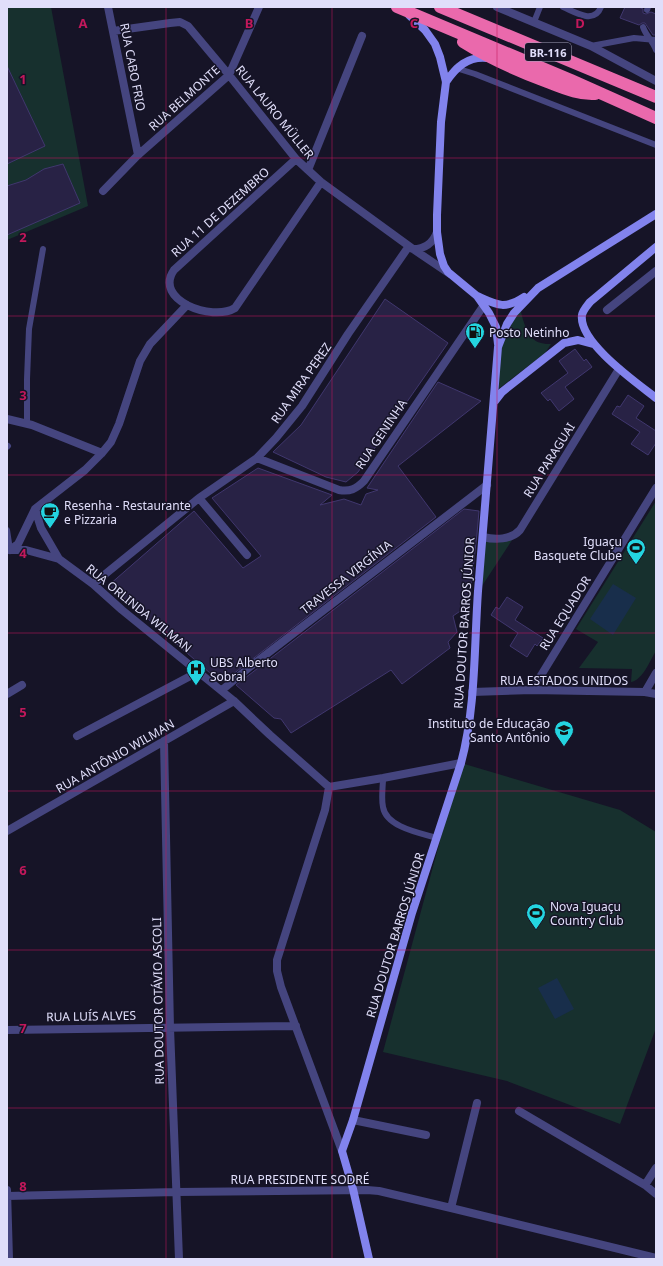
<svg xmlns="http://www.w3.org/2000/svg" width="663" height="1266" font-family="'Noto Sans',sans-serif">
<rect width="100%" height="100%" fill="#161427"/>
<path fill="#17302e" d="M7,7H51L88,206L7,240Z
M520,308C523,320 527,340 541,343C544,344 548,344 551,344L545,353L497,390L502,343Z
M656,501V651C650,660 643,680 631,682L632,669L579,668L598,642L576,629Z
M516,534L478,592L483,537Z
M461,763L620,810L656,832V1028L620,1124L507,1081L383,1052Z"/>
<path fill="#182e4b" d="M613,584L636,598L613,635L590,619Z
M557,978L574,1009L555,1019L538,988Z"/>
<path fill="#282245" stroke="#40376e" d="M625,7H639L643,9V13L646,14L651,12L656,14V13V35H653L645,23H642L639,25L620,18Z
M7,66L45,146L7,164Z
M63,164L80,203L7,235V186L26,180L44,169Z
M385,299L448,343L358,472L346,482L326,477L273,452L301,425Z
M575,349L584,361L586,359L592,367L565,387L574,399L559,411L550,399L548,401L541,393L568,373L559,361Z
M438,382L481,401L398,466L436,517L228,678L224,675L218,680L109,585L194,511L243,568L261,556L212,498L258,468L332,495L320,505L344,499L361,505L366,494L378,490L367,488Z
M628,395L644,406L636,418L656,431V443L648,455L631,444L640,432L612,414L617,406L620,407Z
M464,509L479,511L477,534L469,605L453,616L457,632L448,642L450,648L402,684L391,670L291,733L281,719L274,718L236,685Z
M507,597L523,607L515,620L543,638L537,646L535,644L527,657L510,646L518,633L491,615L496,607L499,609Z"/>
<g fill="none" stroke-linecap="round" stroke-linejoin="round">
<path stroke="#45457f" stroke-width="6" d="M563,7C575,12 594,25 601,7
M647,10L648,7
M534,22L540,7
M643,27C646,36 653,41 656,50
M591,46L634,38L656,40
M456,68L475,74L656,145
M27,424V379L29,329L43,249
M7,447L8,446
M7,530L10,550
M383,778C383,787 381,798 383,807C386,827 420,833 437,838"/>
<path stroke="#45457f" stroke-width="8" d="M108,7L138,155
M113,31L170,23L180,22L188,26L229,75L296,159L321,182L413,249L450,274
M296,159L174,270C153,300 212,322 235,308L321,182
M308,170L362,36
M103,191L138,155L229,75L259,7
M413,249C425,249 433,243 437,232
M607,310L656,271
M7,419L32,425L102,453
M257,458L339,490C350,492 356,489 364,481L484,305
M199,498L247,555
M35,509L41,528L59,559L93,584L122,610L234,701L270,735L329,787L383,778L461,763
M483,537C495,540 511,540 520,530L619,369
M9,550H26L59,559
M10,550L18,544L20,540L35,509L85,470L102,453L111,442L119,424L140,361L150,344L187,305
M93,584L199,498L257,458L276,438L302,406L348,334L409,246
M222,690L251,666L487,485
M532,690L656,488
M472,692L532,690L645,692L656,694
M645,692L656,673
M7,694L22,685
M77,736L198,672
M164,741L170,1028L179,1259
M329,787L325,810L283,941L277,960V971L281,987L342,1151
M7,831L234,701
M7,1030L296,1026
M519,1111L645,1185L656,1194
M353,1120L426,1135
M645,1185L656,1168
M7,1190L9,1259
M7,1196L176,1192L367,1190L379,1191L451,1208L656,1258
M451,1208L477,1103"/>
<path stroke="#45457f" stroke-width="8" d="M497,7L591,46L656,81"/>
<path stroke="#8283ed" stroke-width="8" d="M409,15L425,30L435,44L440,57L446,82L441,122L437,215V232L440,254L444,266L448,272L477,296L489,313L496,327L498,344
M446,82C456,67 468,56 487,58
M656,247L590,302C587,306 583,310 582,315C578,342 637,383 656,398
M477,296C497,305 504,310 524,297
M495,401L502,392L564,343L578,340L593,344
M369,1259L353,1189L342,1151L353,1120L412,913L461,763C476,707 474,648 478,591C484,510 492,429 498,347L507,324L514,313L538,288L656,214"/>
<path stroke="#ea69ac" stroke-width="12" d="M397,7L571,80L656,118
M440,7L656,97
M463,42C490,59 518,71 547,82C563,88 578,95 595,94"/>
</g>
<path fill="none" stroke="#c2185b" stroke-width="1" stroke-opacity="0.55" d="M166,7V1259M332,7V1259M497,7V1259M7,158H656M7,316H656M7,475H656M7,633H656M7,791H656M7,950H656M7,1108H656"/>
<defs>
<symbol id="fuel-pin" viewBox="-11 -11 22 30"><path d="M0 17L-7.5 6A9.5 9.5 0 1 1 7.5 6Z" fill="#24d4e0" stroke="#161427"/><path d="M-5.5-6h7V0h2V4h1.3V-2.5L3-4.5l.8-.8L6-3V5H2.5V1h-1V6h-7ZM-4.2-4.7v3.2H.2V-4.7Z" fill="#111"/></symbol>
<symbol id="cafe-pin" viewBox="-11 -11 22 30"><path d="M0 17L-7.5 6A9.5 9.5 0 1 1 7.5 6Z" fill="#24d4e0" stroke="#161427"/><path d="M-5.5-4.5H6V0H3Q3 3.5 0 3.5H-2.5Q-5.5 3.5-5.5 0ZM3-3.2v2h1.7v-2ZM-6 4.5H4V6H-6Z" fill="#111"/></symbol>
<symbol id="stadium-pin" viewBox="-11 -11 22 30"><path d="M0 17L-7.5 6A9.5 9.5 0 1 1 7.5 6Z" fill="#24d4e0" stroke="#161427"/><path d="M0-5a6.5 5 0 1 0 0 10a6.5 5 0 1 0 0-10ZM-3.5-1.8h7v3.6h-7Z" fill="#111"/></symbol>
<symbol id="hospital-pin" viewBox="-11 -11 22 30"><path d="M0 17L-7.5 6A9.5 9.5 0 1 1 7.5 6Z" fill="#24d4e0" stroke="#161427"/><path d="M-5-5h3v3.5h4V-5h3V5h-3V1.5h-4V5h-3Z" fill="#111"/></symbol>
<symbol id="school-pin" viewBox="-11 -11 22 30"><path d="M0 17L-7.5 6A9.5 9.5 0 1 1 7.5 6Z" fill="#24d4e0" stroke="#161427"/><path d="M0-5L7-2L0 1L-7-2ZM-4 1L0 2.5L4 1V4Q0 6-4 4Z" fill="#111"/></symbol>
</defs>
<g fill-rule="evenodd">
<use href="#fuel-pin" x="464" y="321" width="22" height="30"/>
<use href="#cafe-pin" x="39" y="501" width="22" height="30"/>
<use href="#stadium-pin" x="625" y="537" width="22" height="30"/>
<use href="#hospital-pin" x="185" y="658" width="22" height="30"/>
<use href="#school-pin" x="553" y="719" width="22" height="30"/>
<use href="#stadium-pin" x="525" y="902" width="22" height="30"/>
</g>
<g text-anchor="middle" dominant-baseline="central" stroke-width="3" stroke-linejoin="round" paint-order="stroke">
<rect fill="#161427" stroke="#a3a1bb" stroke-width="1" x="525" y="43" width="46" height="18" rx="3"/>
<g font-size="11" font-weight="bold" fill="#e0defa">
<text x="548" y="52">BR-116</text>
</g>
<g font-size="12" fill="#e0defa" stroke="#161427">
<text transform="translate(133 67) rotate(79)">RUA CABO FRIO</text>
<text transform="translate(184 98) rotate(-42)">RUA BELMONTE</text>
<text transform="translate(275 112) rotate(51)">RUA LAURO MÜLLER</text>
<text transform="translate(220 212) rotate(-42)">RUA 11 DE DEZEMBRO</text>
<text transform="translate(301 383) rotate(-55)">RUA MIRA PEREZ</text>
<text transform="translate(381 434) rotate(-56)">RUA GENINHA</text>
<text transform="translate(549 460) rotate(-58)">RUA PARAGUAI</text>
<text transform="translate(346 577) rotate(-38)">TRAVESSA VIRGÍNIA</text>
<text transform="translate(139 608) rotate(39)">RUA ORLINDA WILMAN</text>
<text transform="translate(565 613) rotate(-58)">RUA EQUADOR</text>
<text transform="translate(464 623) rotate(-86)">RUA DOUTOR BARROS JÚNIOR</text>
<text x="564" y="680">RUA ESTADOS UNIDOS</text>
<text transform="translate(115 756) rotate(-30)">RUA ANTÔNIO WILMAN</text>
<text transform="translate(395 935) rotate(-73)">RUA DOUTOR BARROS JÚNIOR</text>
<text transform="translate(158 1001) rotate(-91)">RUA DOUTOR OTÁVIO ASCOLI</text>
<text transform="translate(91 1016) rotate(-1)">RUA LUÍS ALVES</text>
<text x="300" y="1179">RUA PRESIDENTE SODRÉ</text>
</g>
<g font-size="12" fill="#e0defa" stroke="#161427" text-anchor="start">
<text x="489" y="332">Posto Netinho</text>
<text x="64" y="505">Resenha - Restaurante<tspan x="64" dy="14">e Pizzaria</tspan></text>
<text x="622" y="541" text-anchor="end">Iguaçu<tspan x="622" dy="14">Basquete Clube</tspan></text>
<text x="210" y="662">UBS Alberto<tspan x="210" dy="14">Sobral</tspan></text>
<text x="550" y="723" text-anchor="end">Instituto de Educação<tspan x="550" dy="14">Santo Antônio</tspan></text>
<text x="550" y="906">Nova Iguaçu<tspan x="550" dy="14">Country Club</tspan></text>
</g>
</g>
<g font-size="13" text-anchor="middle" font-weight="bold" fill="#c2185b" stroke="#161427" stroke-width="3" stroke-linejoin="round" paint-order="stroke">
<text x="83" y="28">A</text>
<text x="249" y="28">B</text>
<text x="414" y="28">C</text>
<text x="580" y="28">D</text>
<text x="23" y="84">1</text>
<text x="23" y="242">2</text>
<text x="23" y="400">3</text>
<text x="23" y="558">4</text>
<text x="23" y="717">5</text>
<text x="23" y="875">6</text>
<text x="23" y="1033">7</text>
<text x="23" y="1191">8</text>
</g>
<rect width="663" height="1266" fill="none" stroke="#e0defa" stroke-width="16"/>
</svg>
